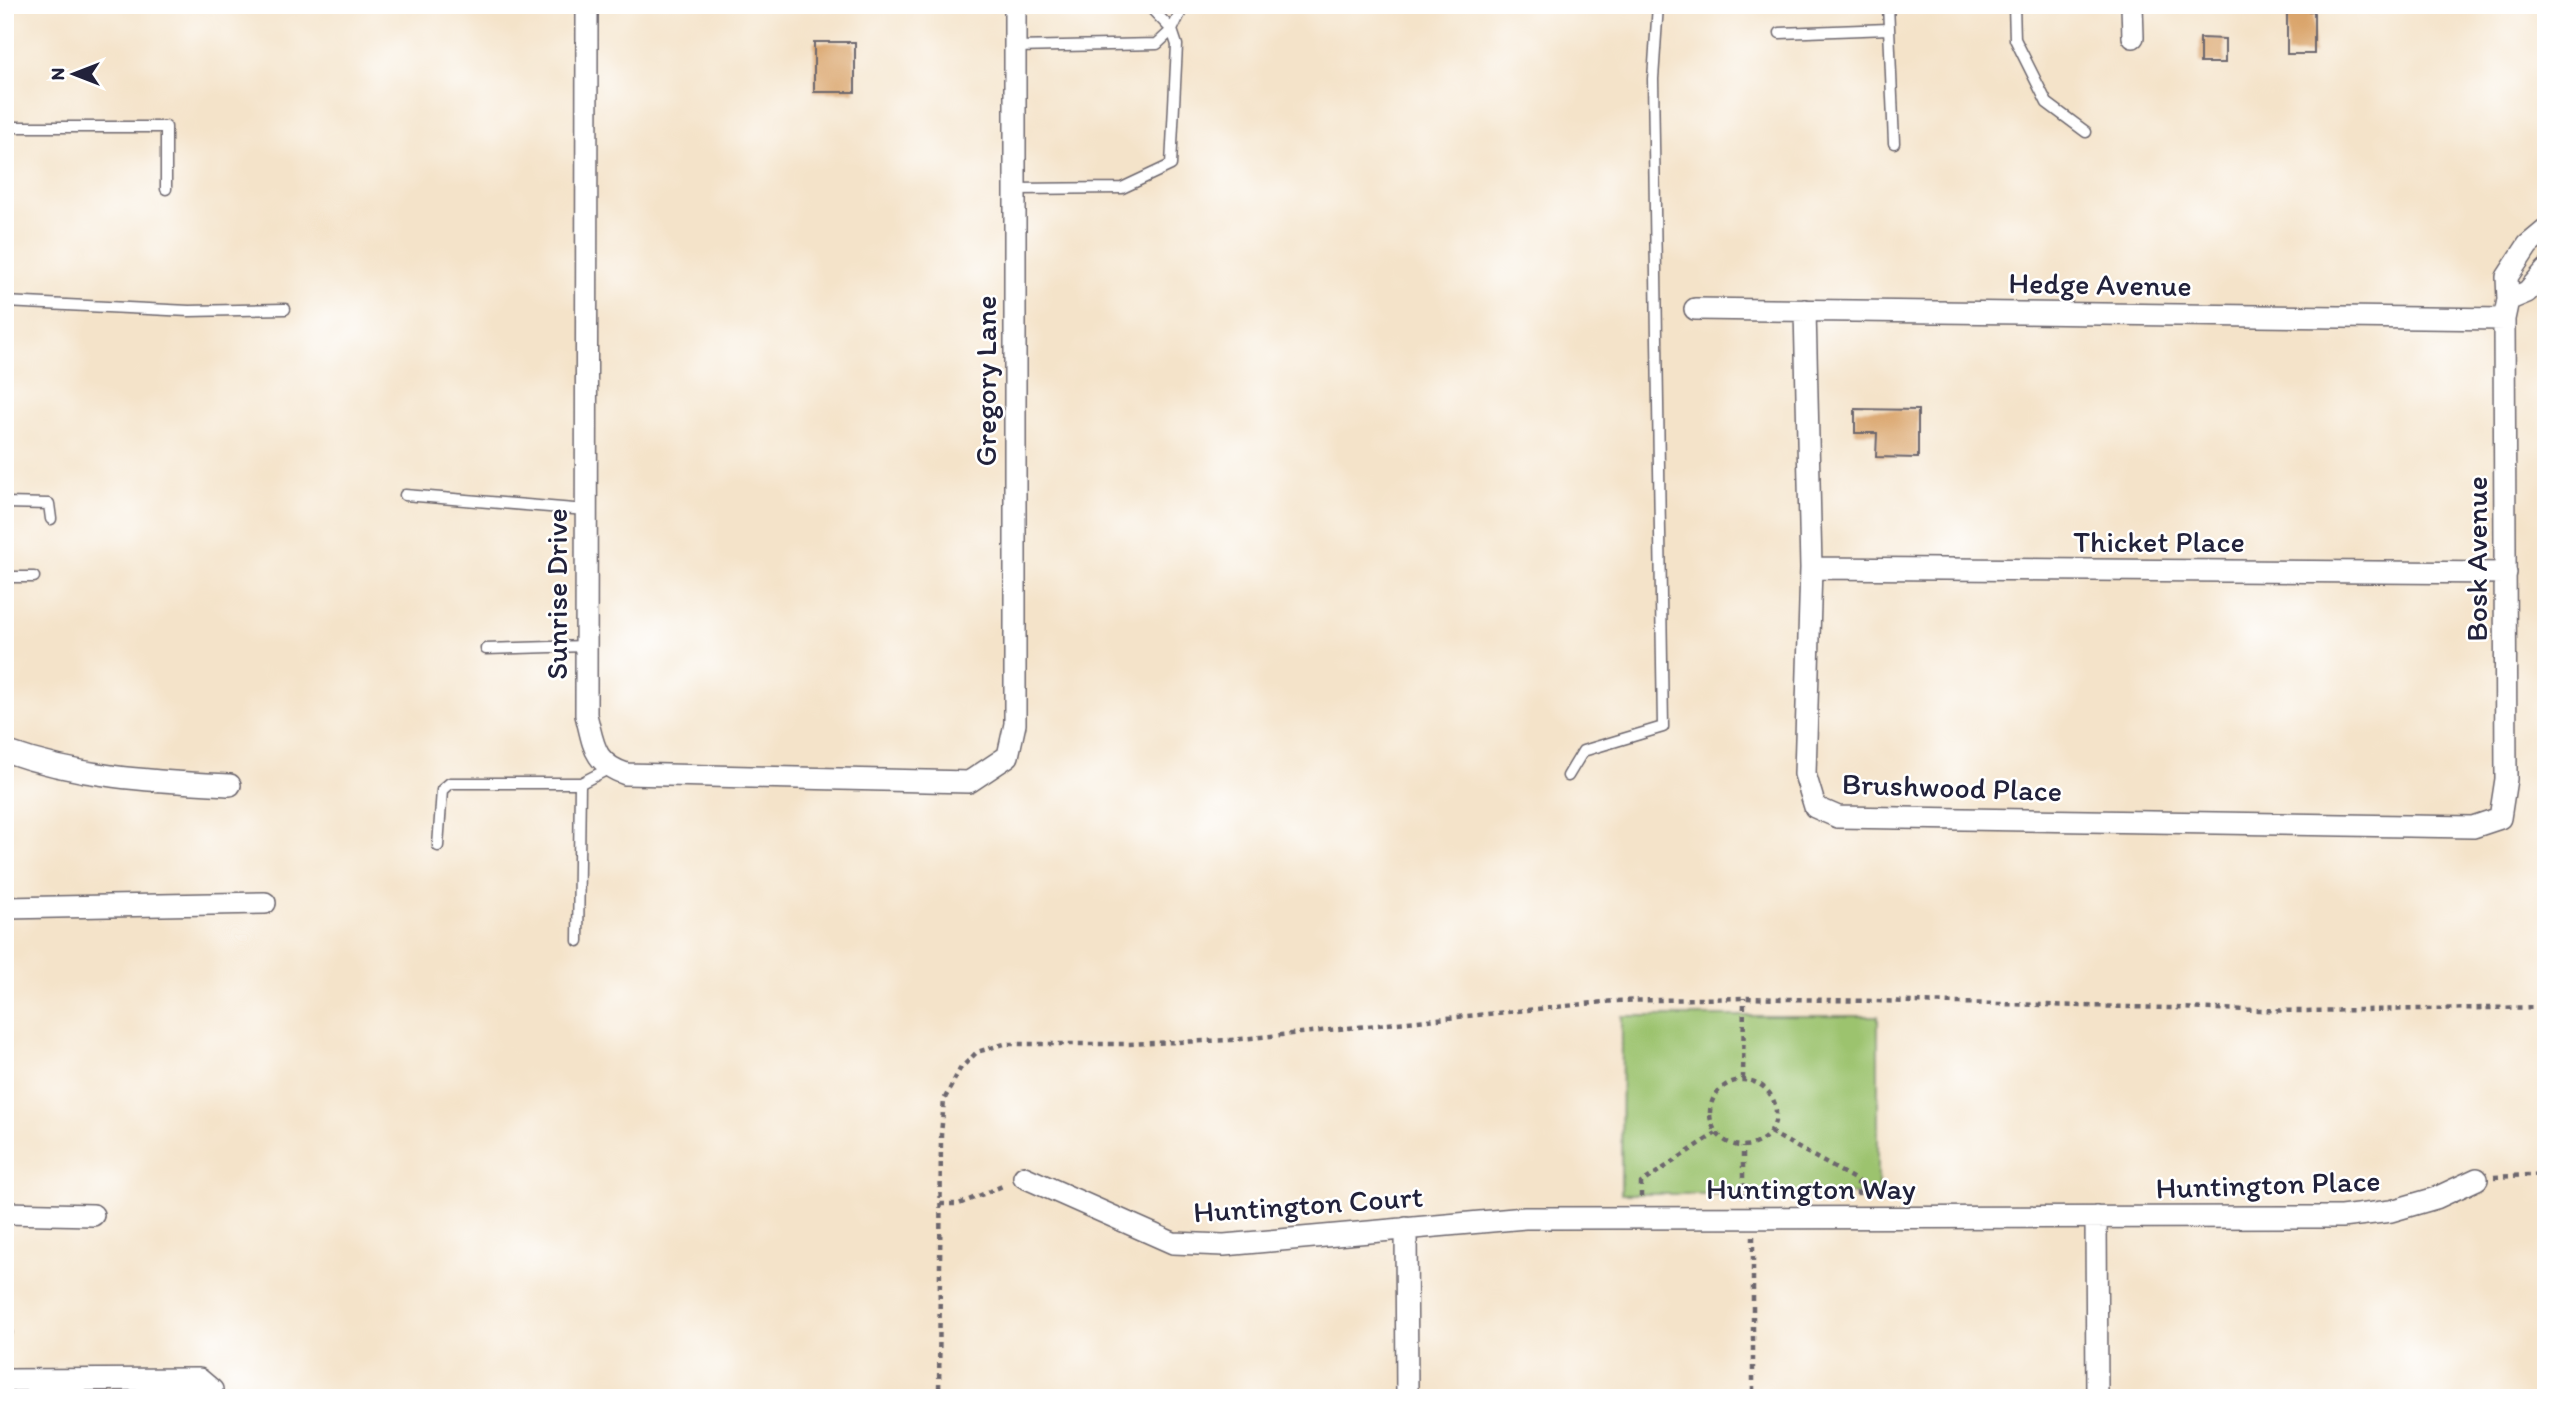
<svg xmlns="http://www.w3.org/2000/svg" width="2551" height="1403" font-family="Itim,sans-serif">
<rect width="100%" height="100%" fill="#fff"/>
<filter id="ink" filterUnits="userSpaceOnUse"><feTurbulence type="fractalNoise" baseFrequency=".0143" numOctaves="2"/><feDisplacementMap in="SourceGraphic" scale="14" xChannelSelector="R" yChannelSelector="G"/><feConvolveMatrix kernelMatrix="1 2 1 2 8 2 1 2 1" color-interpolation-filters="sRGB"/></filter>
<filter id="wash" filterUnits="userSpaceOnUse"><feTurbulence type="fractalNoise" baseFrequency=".00686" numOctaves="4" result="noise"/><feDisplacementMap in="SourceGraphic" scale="28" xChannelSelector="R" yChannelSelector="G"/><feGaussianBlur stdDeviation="1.57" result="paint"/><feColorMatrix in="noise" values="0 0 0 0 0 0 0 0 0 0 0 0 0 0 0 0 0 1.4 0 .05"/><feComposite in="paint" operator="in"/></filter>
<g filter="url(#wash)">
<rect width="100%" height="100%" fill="#f4e3c9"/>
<path fill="#9cc36e" stroke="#5f7254" stroke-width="2" d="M1622,1016H1878V1194H1621Z"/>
<g id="blocks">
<path fill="#daa56c" d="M2287,11H2314V54H2287Z
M2200,38L2225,39V63H2200Z
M814,42H855V92H814Z
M1855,409L1918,410V458L1876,457L1877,433H1855Z"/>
</g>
</g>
<g filter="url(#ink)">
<use href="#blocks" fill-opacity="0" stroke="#6c666d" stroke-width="2"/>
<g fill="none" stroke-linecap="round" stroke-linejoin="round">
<defs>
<path id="service" d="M1888,5L1894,143
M2014,5L2015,39L2047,103L2086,132
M1780,33L1889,29
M1015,47L1157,44L1172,30L1148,5
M5,127H166V189
M1015,189L1122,188L1171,165L1177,45L1172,30L1184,5
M5,302L189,311L285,309
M405,495L586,510
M5,503L49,504L51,519
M5,577H34
M486,649L586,646
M1568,776L1583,751L1663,727L1653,79L1658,5
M438,846L442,790L450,783H581L610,768
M578,941L580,783
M5,1333H7"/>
<path id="minor" d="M587,5L586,715C594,745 593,763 626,774L969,782L1008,756L1015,724V5
M2132,5L2133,37
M2508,300L2527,292L2546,270
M1695,309L2504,319
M1805,310L1811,568L1805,774L1815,807L1838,817L2473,827L2500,818L2506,779L2504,319L2508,300L2507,277L2528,245L2546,230
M1811,568L2506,573
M5,751C81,778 151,781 230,785
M5,908L265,903
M1024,1177L1173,1243L1224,1245L1525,1218L2341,1217L2391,1211L2436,1198L2477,1179
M5,1213L93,1215
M2096,1217L2097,1398
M1406,1228L1407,1398
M5,1380L199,1379L212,1390V1398"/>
</defs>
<use href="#service" stroke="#6c666d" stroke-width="13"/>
<use href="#minor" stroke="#6c666d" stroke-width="24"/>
<path stroke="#6c666d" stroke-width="4.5" stroke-dasharray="5 5" stroke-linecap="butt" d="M2538,1008L2546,1018
M1743,1079L1744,998
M1710 1113a33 33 0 1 1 66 0a33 33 0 1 1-66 0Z
M1770,1132L1858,1181V1198
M2494,1177L2546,1174
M1641,1197V1183L1716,1133
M1743,1198V1147
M940,1204H959L1005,1185
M1753,1236V1398
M939,1398L941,1135L944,1100L960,1069L977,1052L1004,1044H1126L1231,1040L1615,1001L1744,998L2300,1011L2546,1007"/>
<use href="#service" stroke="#fff" stroke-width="10"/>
<use href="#minor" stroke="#fff" stroke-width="21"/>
</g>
</g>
<g text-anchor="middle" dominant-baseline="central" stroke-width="5" stroke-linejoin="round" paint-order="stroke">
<g font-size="30" fill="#22223b" stroke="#fff">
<text transform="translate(2100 284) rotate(1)">Hedge Avenue</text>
<text transform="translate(985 381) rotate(-90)">Gregory Lane</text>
<text x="2159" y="541">Thicket Place</text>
<text transform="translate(2476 559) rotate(-90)">Bosk Avenue</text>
<text transform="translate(556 594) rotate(-90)">Sunrise Drive</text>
<text transform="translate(1952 787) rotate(2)">Brushwood Place</text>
<text transform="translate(2268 1184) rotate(-2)">Huntington Place</text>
<text x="1811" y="1188">Huntington Way</text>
<text transform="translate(1308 1204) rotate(-4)">Huntington Court</text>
</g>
</g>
<rect width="2551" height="1403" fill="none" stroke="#fff" stroke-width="28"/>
<g transform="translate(74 74) rotate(270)" stroke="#ffffff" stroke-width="5" paint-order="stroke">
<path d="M0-5L12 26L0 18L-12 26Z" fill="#22223b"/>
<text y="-10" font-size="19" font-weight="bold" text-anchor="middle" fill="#22223b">N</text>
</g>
</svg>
